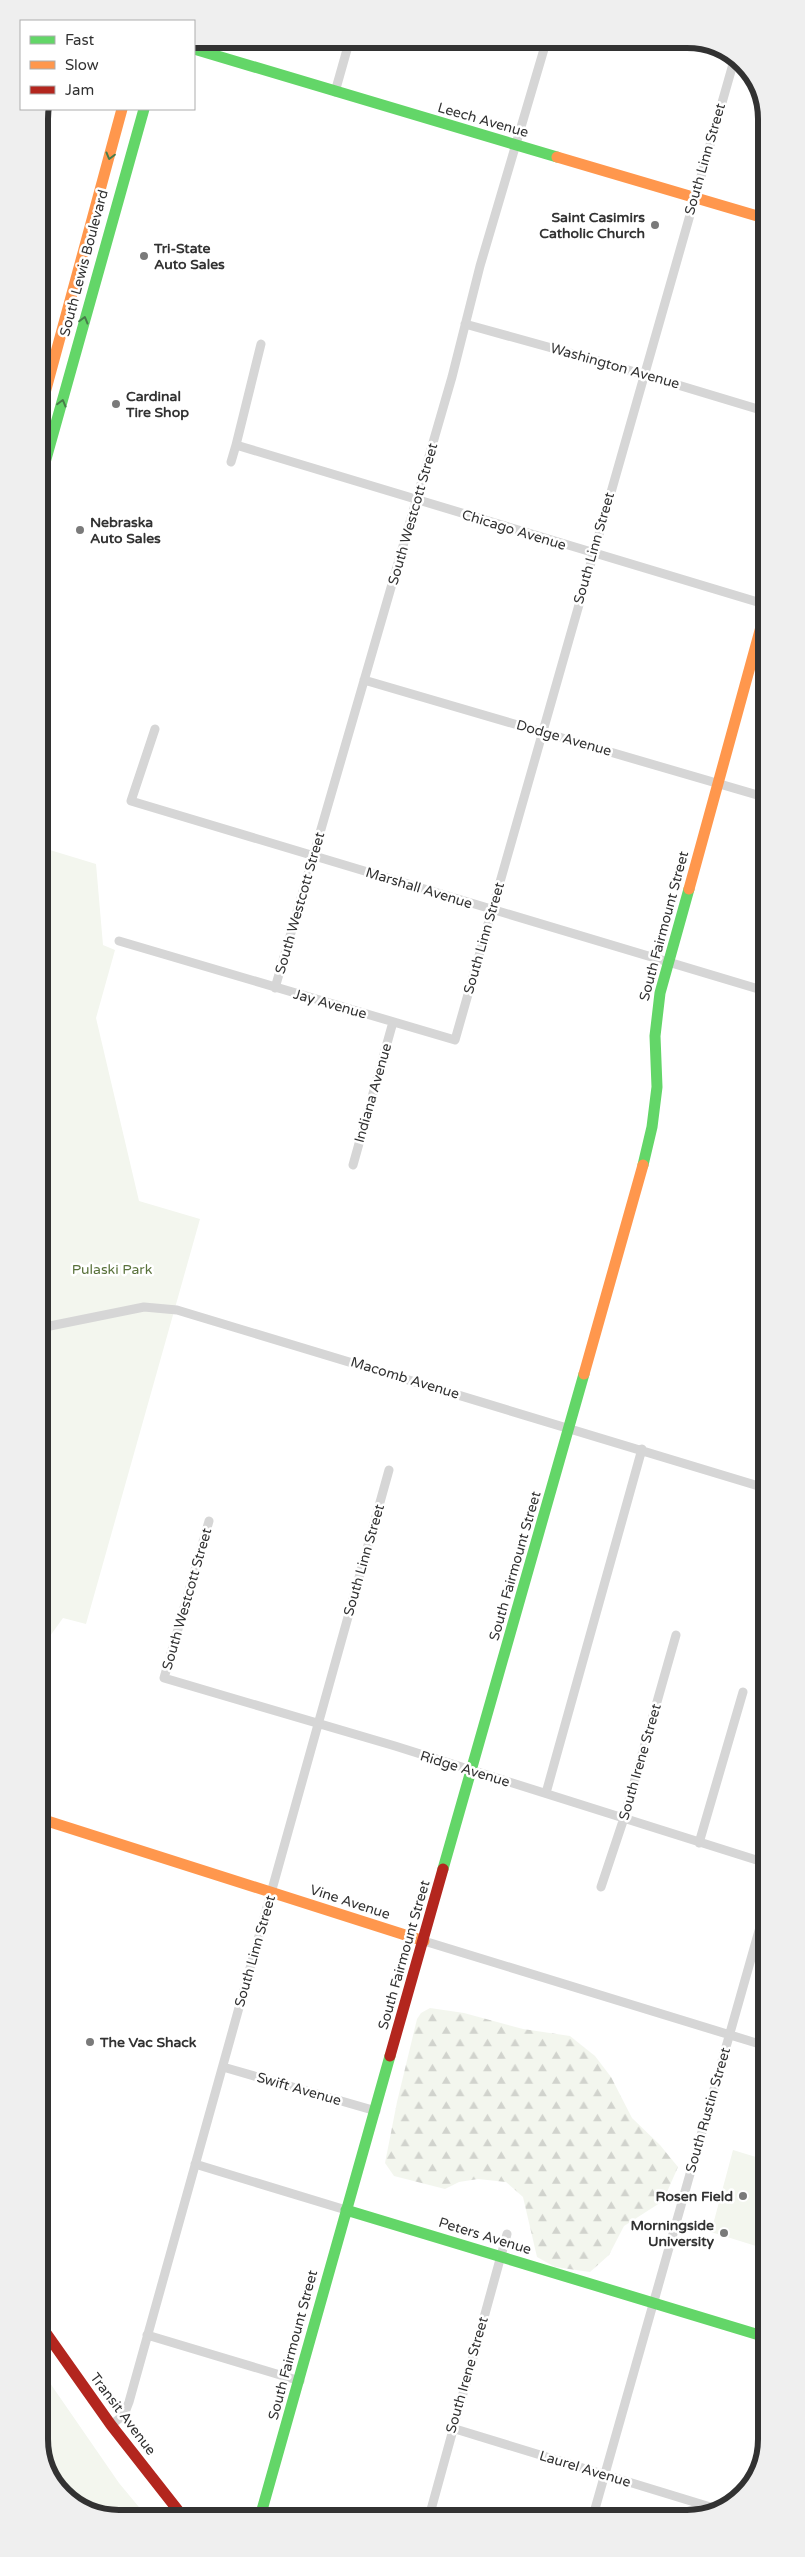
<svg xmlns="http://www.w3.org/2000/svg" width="805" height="2557" font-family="'Varela Round',sans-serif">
<defs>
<pattern id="forest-firs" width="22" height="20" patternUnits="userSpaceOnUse" patternTransform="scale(1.25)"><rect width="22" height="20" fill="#f3f6ee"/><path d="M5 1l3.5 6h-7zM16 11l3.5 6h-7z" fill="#d1d3cd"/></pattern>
</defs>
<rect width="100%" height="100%" fill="#fff"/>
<path fill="url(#forest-firs)" d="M430,2008L464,2013L523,2029L570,2036L595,2056L611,2077L632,2118L660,2145L678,2167L663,2201L624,2226L609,2255L590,2272L555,2267L537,2257L523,2197L506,2182L478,2179L459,2182L445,2189L394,2176L385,2163L397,2102L417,2019L421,2013Z"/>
<path fill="#f3f6ee" d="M40,847L96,864L103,945L115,950L96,1018L139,1201L200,1219L86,1624L63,1618L40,1650Z
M733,2150L766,2160V2249L711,2232Z
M41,2370L119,2483L148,2518H113L66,2499L41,2459Z"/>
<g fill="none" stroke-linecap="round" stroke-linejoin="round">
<path stroke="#d6d6d6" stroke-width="9" d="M335,92L350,39
M465,324L595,360L764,411
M261,344L236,445L764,604
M231,462L236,445
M364,680L764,797
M155,729L131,801L765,991
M119,941L455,1040L735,57
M275,988L452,377L480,266L547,39
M353,1165L393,1022
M40,1328L144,1307L177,1310L765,1488
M209,1521L164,1678L395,1746L766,1863
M546,1793L642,1449
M699,1843L743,1692
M601,1887L624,1818L676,1635
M424,1941L766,2046
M223,2067L376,2111
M195,2164L346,2210
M147,2335L300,2381
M111,2425L124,2415L129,2402L389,1470
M452,2428L717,2509
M593,2516L766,1906
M429,2517L507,2234"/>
<path stroke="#63d668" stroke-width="11" d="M194,49L557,157
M39,484L144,109
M643,1165L652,1127L657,1087L655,1036L660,993L689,889
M443,1869L584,1374
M346,2210L766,2337
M260,2517L390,2056"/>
<path stroke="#ff974d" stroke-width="11" d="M557,157L764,218
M39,415L122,109
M689,889L764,616
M584,1374L643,1165
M41,1819L424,1941"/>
<path stroke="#b3261e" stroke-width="11" d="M390,2056L443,1869
M41,2326L111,2425L184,2518"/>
</g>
<defs><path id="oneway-chevron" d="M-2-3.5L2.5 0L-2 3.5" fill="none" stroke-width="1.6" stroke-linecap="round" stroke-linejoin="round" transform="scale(1.25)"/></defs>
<g stroke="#487c4a">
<use href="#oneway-chevron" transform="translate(110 156) rotate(105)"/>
<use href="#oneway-chevron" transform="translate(84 320) rotate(-75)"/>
<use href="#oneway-chevron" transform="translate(62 403) rotate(-75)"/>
</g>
<g fill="#7a7a7a" stroke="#fff" stroke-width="2">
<circle cx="655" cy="225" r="5"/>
<circle cx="144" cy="256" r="5"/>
<circle cx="116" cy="404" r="5"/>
<circle cx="80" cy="530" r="5"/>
<circle cx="90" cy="2042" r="5"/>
<circle cx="743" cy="2196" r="5"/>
<circle cx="724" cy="2233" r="5"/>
</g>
<g text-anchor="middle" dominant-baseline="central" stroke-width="5" stroke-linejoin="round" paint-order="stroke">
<g font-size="14" fill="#323232" stroke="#fff">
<text transform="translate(483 120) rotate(16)">Leech Avenue</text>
<text transform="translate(705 159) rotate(-74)">South Linn Street</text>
<text transform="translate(84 263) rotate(-75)">South Lewis Boulevard</text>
<text transform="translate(615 366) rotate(16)">Washington Avenue</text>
<text transform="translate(413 514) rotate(-74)">South Westcott Street</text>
<text transform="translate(514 530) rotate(17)">Chicago Avenue</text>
<text transform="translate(594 548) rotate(-74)">South Linn Street</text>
<text transform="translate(564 738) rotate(16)">Dodge Avenue</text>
<text transform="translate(419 888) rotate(17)">Marshall Avenue</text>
<text transform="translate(300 903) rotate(-74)">South Westcott Street</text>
<text transform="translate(664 926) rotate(-75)">South Fairmount Street</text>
<text transform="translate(484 938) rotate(-74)">South Linn Street</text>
<text transform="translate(330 1004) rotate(16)">Jay Avenue</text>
<text transform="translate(373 1093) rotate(-74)">Indiana Avenue</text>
<text transform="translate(405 1378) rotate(17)">Macomb Avenue</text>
<text transform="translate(364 1560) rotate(-74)">South Linn Street</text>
<text transform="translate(515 1566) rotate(-74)">South Fairmount Street</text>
<text transform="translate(187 1599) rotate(-74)">South Westcott Street</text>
<text transform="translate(640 1762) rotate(-74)">South Irene Street</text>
<text transform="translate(465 1769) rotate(17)">Ridge Avenue</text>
<text transform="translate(350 1902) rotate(18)">Vine Avenue</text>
<text transform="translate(255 1951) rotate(-74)">South Linn Street</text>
<text transform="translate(404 1955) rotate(-74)">South Fairmount Street</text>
<text transform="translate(299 2089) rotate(16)">Swift Avenue</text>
<text transform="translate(708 2110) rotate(-74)">South Rustin Street</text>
<text transform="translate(485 2236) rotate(17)">Peters Avenue</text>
<text transform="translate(293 2345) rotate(-75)">South Fairmount Street</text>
<text transform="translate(467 2375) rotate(-74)">South Irene Street</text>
<text transform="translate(123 2414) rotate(53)">Transit Avenue</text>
<text transform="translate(585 2469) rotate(17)">Laurel Avenue</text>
</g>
<g font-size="14" font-weight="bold" fill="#323232" stroke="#fff" text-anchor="start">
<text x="645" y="217" text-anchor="end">Saint Casimirs<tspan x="645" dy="16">Catholic Church</tspan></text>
<text x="154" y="248">Tri-State<tspan x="154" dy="16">Auto Sales</tspan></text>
<text x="126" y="396">Cardinal<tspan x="126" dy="16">Tire Shop</tspan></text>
<text x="90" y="522">Nebraska<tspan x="90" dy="16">Auto Sales</tspan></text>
<text x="100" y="2042">The Vac Shack</text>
<text x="733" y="2196" text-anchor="end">Rosen Field</text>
<text x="714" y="2225" text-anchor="end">Morningside<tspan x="714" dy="16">University</tspan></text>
</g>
<g font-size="14" fill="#59723b" stroke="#fff">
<text x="112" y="1269">Pulaski Park</text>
</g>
</g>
<path d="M0 0H805V2557H0ZM119 48H687A71 71 0 0 1 758 119V2439A71 71 0 0 1 687 2510H119A71 71 0 0 1 48 2439V119A71 71 0 0 1 119 48Z" fill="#efefef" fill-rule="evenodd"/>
<path fill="none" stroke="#323232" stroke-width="6" d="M119 48H687A71 71 0 0 1 758 119V2439A71 71 0 0 1 687 2510H119A71 71 0 0 1 48 2439V119A71 71 0 0 1 119 48Z"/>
<rect x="20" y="20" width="175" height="90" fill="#ffffff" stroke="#adadad"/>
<rect x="30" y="36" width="25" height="8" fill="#63d668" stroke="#adadad"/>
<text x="65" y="45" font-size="15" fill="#323232">Fast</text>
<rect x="30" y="61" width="25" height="8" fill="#ff974d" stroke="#adadad"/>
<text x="65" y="70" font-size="15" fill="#323232">Slow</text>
<rect x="30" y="86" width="25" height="8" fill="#b3261e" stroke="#adadad"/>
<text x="65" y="95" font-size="15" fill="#323232">Jam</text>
</svg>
